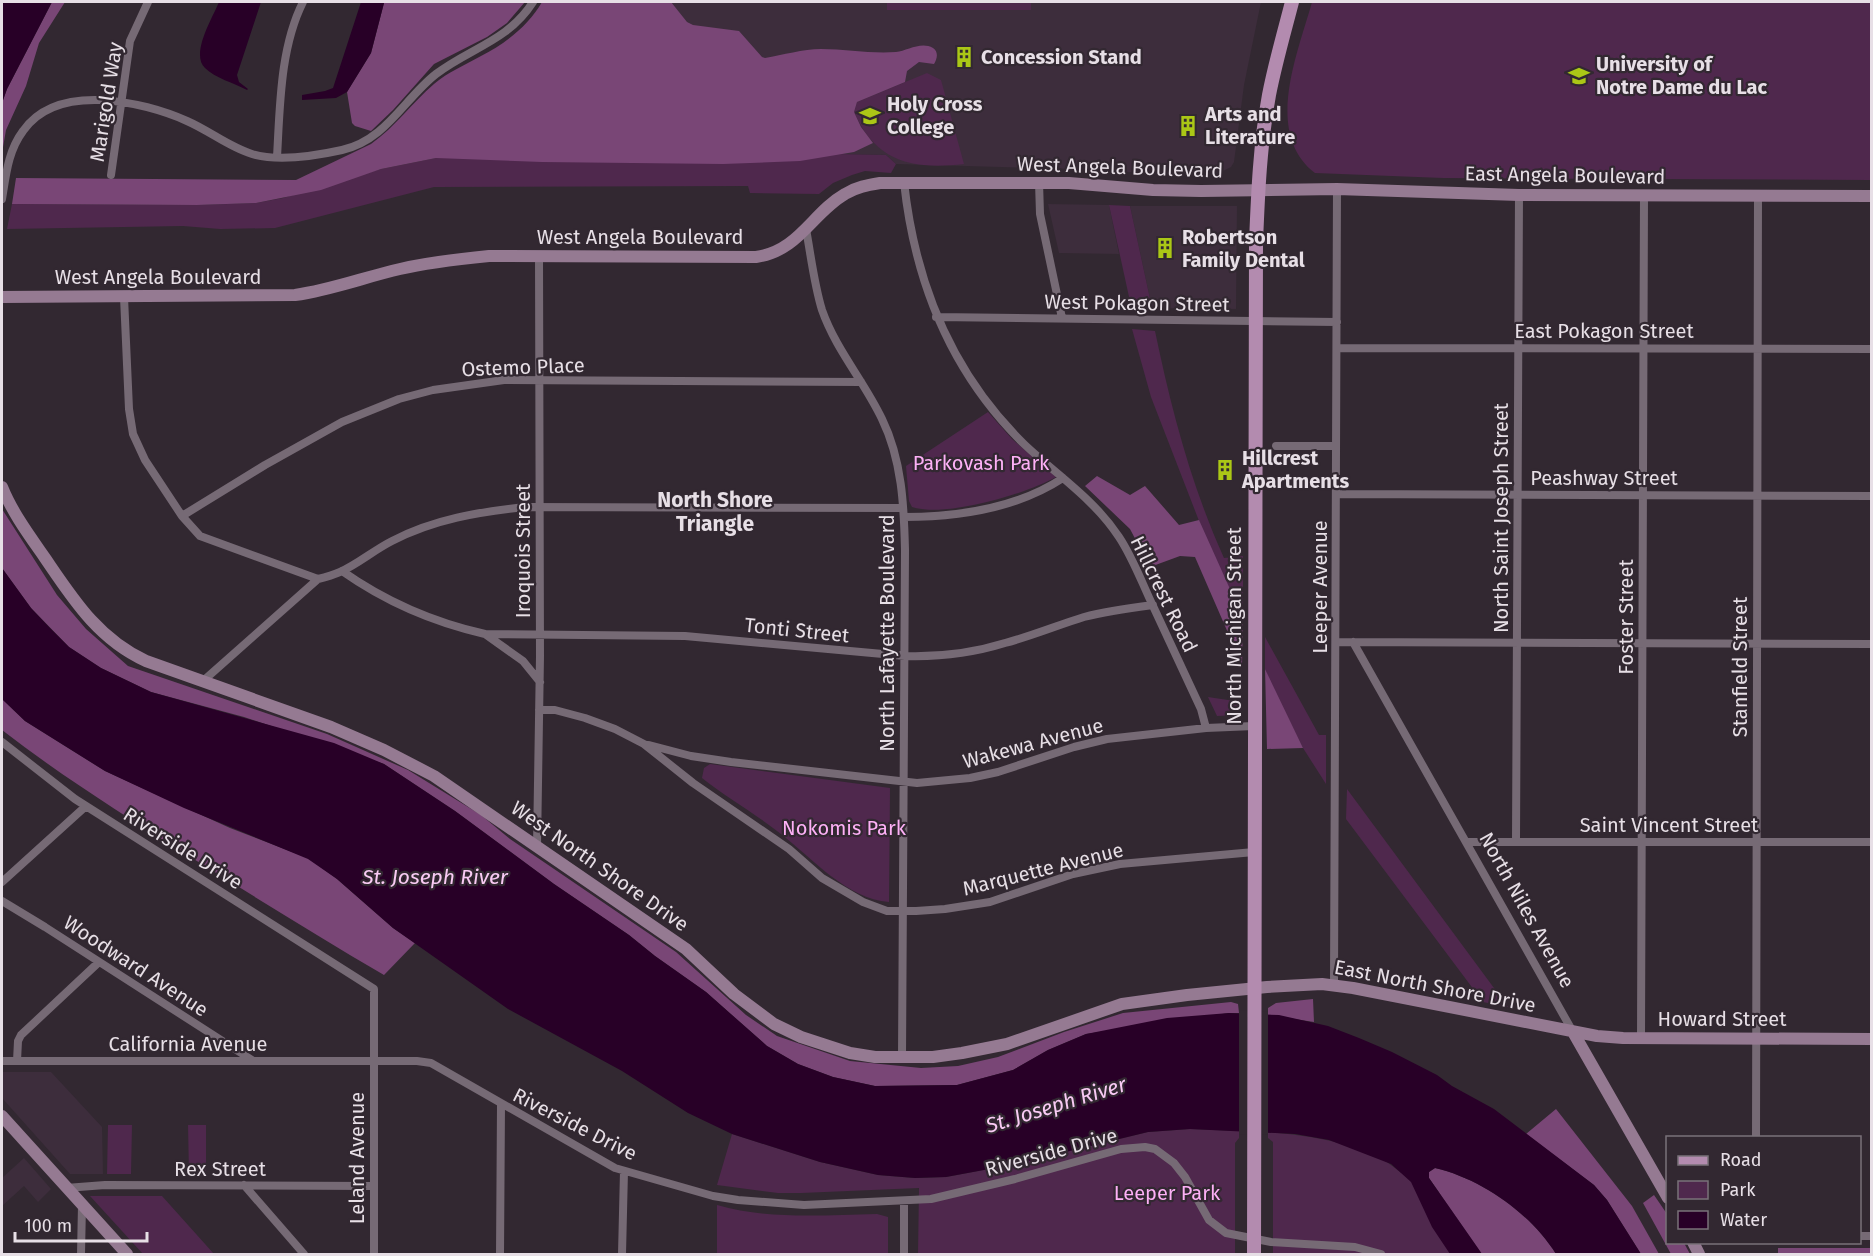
<svg xmlns="http://www.w3.org/2000/svg" width="1873" height="1256" font-family="'Fira Sans',sans-serif">
<rect width="100%" height="100%" fill="#322831"/>
<path fill="#3d2d3c" d="M575,2H1261L1244,85L1234,162L1231,167L1219,173L1107,172L1074,169L896,164L886,155L473,147Z
M1048,204L1109,205L1119,254L1059,253Z
M1130,206H1237L1236,309L1152,308Z
M2,1072H51L102,1127L103,1174H70L2,1098Z
M24,1158L51,1189L38,1202L24,1186L2,1206V1178Z"/>
<path fill="#4f284d" d="M887,2H1031V10H887Z
M1312,2H1871V180L1443,178L1315,173C1263,133 1298,53 1312,2Z
M927,73L941,80L964,164C912,170 876,162 854,112L857,102Z
M473,147L886,155L896,164L891,173L865,171L852,175L833,183L819,194L750,193L748,186L434,187L275,228L220,229L183,226L7,229L12,204L197,205L256,203L283,198L381,169L436,158Z
M1109,205L1130,206L1152,308L1131,306Z
M1132,329L1155,331C1171,408 1191,485 1224,558L1243,556V618L1206,539L1151,397Z
M988,412L1012,439L1056,477C1026,494 945,518 912,507L909,501L906,466Z
M1265,637L1319,735H1326V784L1303,748L1272,687L1265,669Z
M1208,697L1241,702V712L1238,715L1217,716Z
M710,764L890,788L889,902C847,899 812,858 781,834C756,814 727,798 702,778L704,768Z
M1347,789L1508,1007L1483,1002L1346,819Z
M108,1125H132L131,1174H107Z
M188,1125H206V1174H189Z
M1190,1129L1239,1131V1138L1235,1143V1254H918L919,1188L801,1193H778L717,1185L732,1134L820,1162L878,1175L915,1178L946,1177L1016,1164L1148,1132Z
M1268,1132C1308,1135 1370,1144 1400,1172L1556,1254H1273V1142L1268,1138Z
M90,1196H162L214,1254H143Z
M717,1205C768,1220 824,1215 877,1214L888,1217V1254H717Z"/>
<path fill="#794676" d="M52,2H65L39,43L26,86L6,130L2,153V103L7,89Z
M386,2H525L507,23L487,37L434,64L393,110L371,131L355,126L352,123L347,92L371,53L384,3Z
M542,2H671L687,22L693,25L739,31L762,57L765,58C783,55 803,49 821,49C846,49 871,54 896,52C907,51 921,41 933,48C939,52 937,59 934,64L919,62L907,71L905,82L857,102L854,112L861,127L873,143L854,152L800,161L723,164L542,162L436,158L381,169L321,190L256,203L197,205L12,204L16,178L296,180L371,144C395,127 412,103 434,84C448,72 465,65 481,56C505,44 529,25 542,2Z
M1097,476L1130,495L1145,486L1179,525L1199,520L1243,618L1242,665L1195,557L1180,556L1150,567L1130,529L1085,486Z
M2,509L57,595L86,629L128,666L327,734L408,770L481,815L510,839L676,952L746,1015L777,1036L850,1061L921,1068L958,1066L998,1057L1064,1032L1123,1013L1231,1002L1238,1004L1239,1013H1229L1086,1034L1048,1050L1013,1070L957,1085L875,1086L833,1077L798,1064L767,1046L706,992L655,956L629,935L554,884L455,811L384,764L244,717L151,692L101,668L69,647L31,608L2,568Z
M1265,669L1303,748L1267,749Z
M2,699L25,721L105,771L230,828L308,858L337,879L393,928L415,943L384,975C316,935 250,894 184,853C122,814 60,775 2,730Z
M1313,999L1314,1022L1268,1015V1008L1276,1003Z
M1556,1109L1632,1206L1659,1254H1641L1607,1200L1594,1185L1526,1134Z
M1435,1168C1482,1179 1530,1213 1556,1254H1482L1429,1178V1172Z
M1654,1195L1667,1214L1668,1242L1684,1243L1690,1254H1671L1643,1203Z
M1778,1248H1871V1254H1778Z"/>
<path fill="#280027" d="M2,2H52L7,89L2,103Z
M219,2H261L237,75L239,82L248,89L247,90C234,83 215,78 205,68C190,54 213,17 219,2Z
M361,2H386L384,3L371,53L347,92L336,98L302,100V95L325,91L333,88Z
M2,568L31,608L49,627L69,647L101,668L151,692L334,743L384,764L455,811L554,884L629,935L655,956L706,992L767,1046L798,1064L833,1077L875,1086L957,1085L1013,1070L1048,1050L1086,1034L1167,1018L1229,1013L1279,1015L1328,1026L1359,1038L1392,1052L1437,1075L1452,1086L1494,1109L1594,1185L1607,1200L1641,1254H1556C1530,1213 1482,1179 1435,1168L1429,1172V1178L1482,1254H1450L1432,1227L1411,1182L1391,1164L1329,1140L1295,1134L1190,1129L1148,1132L1016,1164L946,1177L915,1178L878,1175L820,1162L732,1134L688,1113L622,1071L508,1009L393,928L337,879L308,859L184,808L105,771L25,721L2,699Z"/>
<path fill="#322831" d="M1239,1010L1268,1012V1135L1239,1134Z"/>
<g fill="none" stroke-linecap="round" stroke-linejoin="round">
<path stroke="#766a75" stroke-width="8" d="M277,157C280,106 280,48 303,2
M111,175L130,41L148,2
M904,182C915,284 951,373 1025,445C1057,475 1094,499 1119,537C1133,558 1142,583 1153,606C1169,640 1185,675 1201,709L1206,728
M1039,182L1040,214L1062,318
M2,199C6,175 8,151 23,131C57,82 142,101 187,121C210,131 229,147 252,154C279,162 315,156 342,150C386,140 404,99 436,74C470,48 508,41 533,2
M806,229C811,256 814,284 822,310C836,350 864,381 882,419C902,460 904,506 905,550L902,1057
M124,297L129,409L133,434L145,460L182,516L200,536L318,579
M936,317L1337,322
M1337,348L1872,349
M1276,446H1336
M1336,494L1872,496
M182,516L265,465L342,422L399,399L433,390L504,380L861,382
M904,517C959,517 1016,509 1063,478
M342,571C386,602 432,622 485,634L685,636L905,656C938,657 973,653 1005,643C1032,636 1058,625 1084,617C1107,611 1130,608 1153,605
M485,634L523,661L540,682
M1336,642L1872,644
M1353,642L1573,1032
M203,681L318,579C326,577 333,575 340,572C358,564 374,550 392,541C434,519 479,512 525,507L903,508
M539,710H555L585,718L615,729L644,744L693,783L789,849L822,878L863,902L887,911H916L945,909L990,902L1073,874L1120,864L1254,852
M2,742L75,799L374,989V1254
M649,745L691,756L731,762L917,783L970,778L998,772L1074,747L1107,739L1206,728L1254,726
M1516,841L1519,195
M1466,842H1872
M537,846L540,656L539,256
M2,882L86,806
M2,901L45,927L252,1060
M1334,984L1337,189
M1641,1038L1644,196
M2,1061H417L431,1063L615,1168L713,1196L738,1200L804,1205L931,1199L1015,1179L1121,1149L1145,1147L1155,1149L1174,1163L1185,1177L1209,1220L1226,1233L1271,1242L1355,1247L1381,1254
M17,1061L18,1041L21,1035L99,962
M1756,1138L1758,196
M244,1185L304,1254
M66,1188L105,1185L374,1186
M1860,1236H1872
M81,1254L82,1205
M500,1254L501,1105
M622,1254L624,1171
M904,1254V1201"/>
<path stroke="#957a92" stroke-width="12" d="M2,297L295,295C331,290 365,277 400,269C429,262 459,259 489,256L756,257C799,251 812,213 845,194C856,187 868,185 880,183H1069L1153,190L1201,191L1337,189L1519,195L1872,196
M2,487C12,512 29,535 45,558C73,599 98,639 146,661L331,727L384,750L434,776L686,949L734,994L774,1024L801,1037L850,1053L875,1057H933L962,1053L1007,1044L1122,1004L1187,995L1267,987L1322,984L1353,988L1597,1036L1623,1038L1872,1039
M1573,1032L1668,1198
M2,1116L127,1254
M1693,1242L1699,1254"/>
<path stroke="#b38baf" stroke-width="14" d="M1254,1254L1256,242C1258,193 1260,144 1269,95C1275,64 1284,33 1292,2"/>
</g>
<defs>
<symbol id="building-bare" viewBox="-9 -9 18 18"><path d="M-4-6H4V6H1V3H-1V6H-4ZM-2.5-4.3h1.7v1.8h-1.7ZM.8-4.3h1.7v1.8H.8ZM-2.5-1h1.7V.8h-1.7ZM.8-1h1.7V.8H.8Z" fill="#abc716" stroke="#322831" stroke-width="2.5" paint-order="stroke"/></symbol>
<symbol id="university-bare" viewBox="-9 -9 18 18"><path d="M0-5L7-2L0 1L-7-2ZM-4 1L0 2.5L4 1V4Q0 6-4 4Z" fill="#abc716" stroke="#322831" stroke-width="2.5" paint-order="stroke"/></symbol>
</defs>
<g fill-rule="evenodd">
<use href="#building-bare" x="949" y="42" width="30" height="30"/>
<use href="#university-bare" x="1564" y="61" width="30" height="30"/>
<use href="#university-bare" x="855" y="101" width="30" height="30"/>
<use href="#building-bare" x="1173" y="111" width="30" height="30"/>
<use href="#building-bare" x="1150" y="233" width="30" height="30"/>
<use href="#building-bare" x="1210" y="455" width="30" height="30"/>
</g>
<g text-anchor="middle" dominant-baseline="central" stroke-width="4.5" stroke-linejoin="round" paint-order="stroke">
<g font-size="20" font-weight="bold" fill="#e7dfe6" stroke="#322831" text-anchor="start">
<text x="981" y="57">Concession Stand</text>
<text x="1596" y="64">University of<tspan x="1596" dy="23">Notre Dame du Lac</tspan></text>
<text x="887" y="104">Holy Cross<tspan x="887" dy="23">College</tspan></text>
<text x="1205" y="114">Arts and<tspan x="1205" dy="23">Literature</tspan></text>
<text x="1182" y="237">Robertson<tspan x="1182" dy="23">Family Dental</tspan></text>
<text x="1242" y="458">Hillcrest<tspan x="1242" dy="23">Apartments</tspan></text>
</g>
<g font-size="20" fill="#e7dfe6" stroke="#322831">
<text transform="translate(106 102) rotate(-81)">Marigold Way</text>
<text transform="translate(1120 167) rotate(2)">West Angela Boulevard</text>
<text transform="translate(1565 175) rotate(1)">East Angela Boulevard</text>
<text x="640" y="237">West Angela Boulevard</text>
<text x="158" y="277">West Angela Boulevard</text>
<text transform="translate(1137 303) rotate(1)">West Pokagon Street</text>
<text x="1604" y="331">East Pokagon Street</text>
<text transform="translate(523 367) rotate(-2)">Ostemo Place</text>
<text x="1604" y="478">Peashway Street</text>
<text transform="translate(1501 518) rotate(-90)">North Saint Joseph Street</text>
<text transform="translate(523 551) rotate(-90)">Iroquois Street</text>
<text transform="translate(1320 587) rotate(-90)">Leeper Avenue</text>
<text transform="translate(1164 594) rotate(64)">Hillcrest Road</text>
<text transform="translate(1626 617) rotate(-90)">Foster Street</text>
<text transform="translate(1234 626) rotate(-90)">North Michigan Street</text>
<text transform="translate(797 630) rotate(6)">Tonti Street</text>
<text transform="translate(887 633) rotate(-90)">North Lafayette Boulevard</text>
<text transform="translate(1740 667) rotate(-90)">Stanfield Street</text>
<text transform="translate(1033 743) rotate(-15)">Wakewa Avenue</text>
<text x="1669" y="825">Saint Vincent Street</text>
<text transform="translate(183 848) rotate(32)">Riverside Drive</text>
<text transform="translate(600 866) rotate(35)">West North Shore Drive</text>
<text transform="translate(1043 869) rotate(-14)">Marquette Avenue</text>
<text transform="translate(1527 910) rotate(61)">North Niles Avenue</text>
<text transform="translate(136 966) rotate(33)">Woodward Avenue</text>
<text transform="translate(1435 986) rotate(11)">East North Shore Drive</text>
<text x="1722" y="1019">Howard Street</text>
<text x="188" y="1044">California Avenue</text>
<text transform="translate(575 1124) rotate(27)">Riverside Drive</text>
<text transform="translate(1051 1152) rotate(-15)">Riverside Drive</text>
<text transform="translate(357 1158) rotate(-90)">Leland Avenue</text>
<text x="220" y="1169">Rex Street</text>
</g>
<g font-size="20" fill="#fdb0f6" stroke="#322831">
<text x="981" y="463">Parkovash Park</text>
<text x="844" y="828">Nokomis Park</text>
<text x="1167" y="1193">Leeper Park</text>
</g>
<g font-size="21" font-weight="bold" fill="#e7dfe6" stroke="#322831">
<text x="715" y="500">North Shore<tspan x="715" dy="24">Triangle</tspan></text>
</g>
<g font-size="21" font-style="italic" fill="#f9caf4" stroke="#322831">
<text x="435" y="877">St. Joseph River</text>
<text transform="translate(1056 1105) rotate(-17)">St. Joseph River</text>
</g>
</g>
<rect width="1873" height="1256" fill="none" stroke="#e7dfe6" stroke-width="6"/>
<rect x="1666" y="1136" width="195" height="108" fill="#322831" stroke="#7a7179" stroke-width="1.5"/>
<rect x="1678" y="1156" width="30" height="9" fill="#b38baf" stroke="#7a7179" stroke-width="1.5"/>
<text x="1720" y="1166" font-size="18" fill="#e7dfe6">Road</text>
<rect x="1678" y="1181" width="30" height="18" fill="#4f284d" stroke="#7a7179" stroke-width="1.5"/>
<text x="1720" y="1196" font-size="18" fill="#e7dfe6">Park</text>
<rect x="1678" y="1211" width="30" height="18" fill="#280027" stroke="#7a7179" stroke-width="1.5"/>
<text x="1720" y="1226" font-size="18" fill="#e7dfe6">Water</text>
<path d="M15 1232v9h132v-9" fill="none" stroke="#e7dfe6" stroke-width="3"/>
<text x="24" y="1232" font-size="18" fill="#e7dfe6" stroke="#322831" stroke-width="4.5" paint-order="stroke">100 m</text>
</svg>
